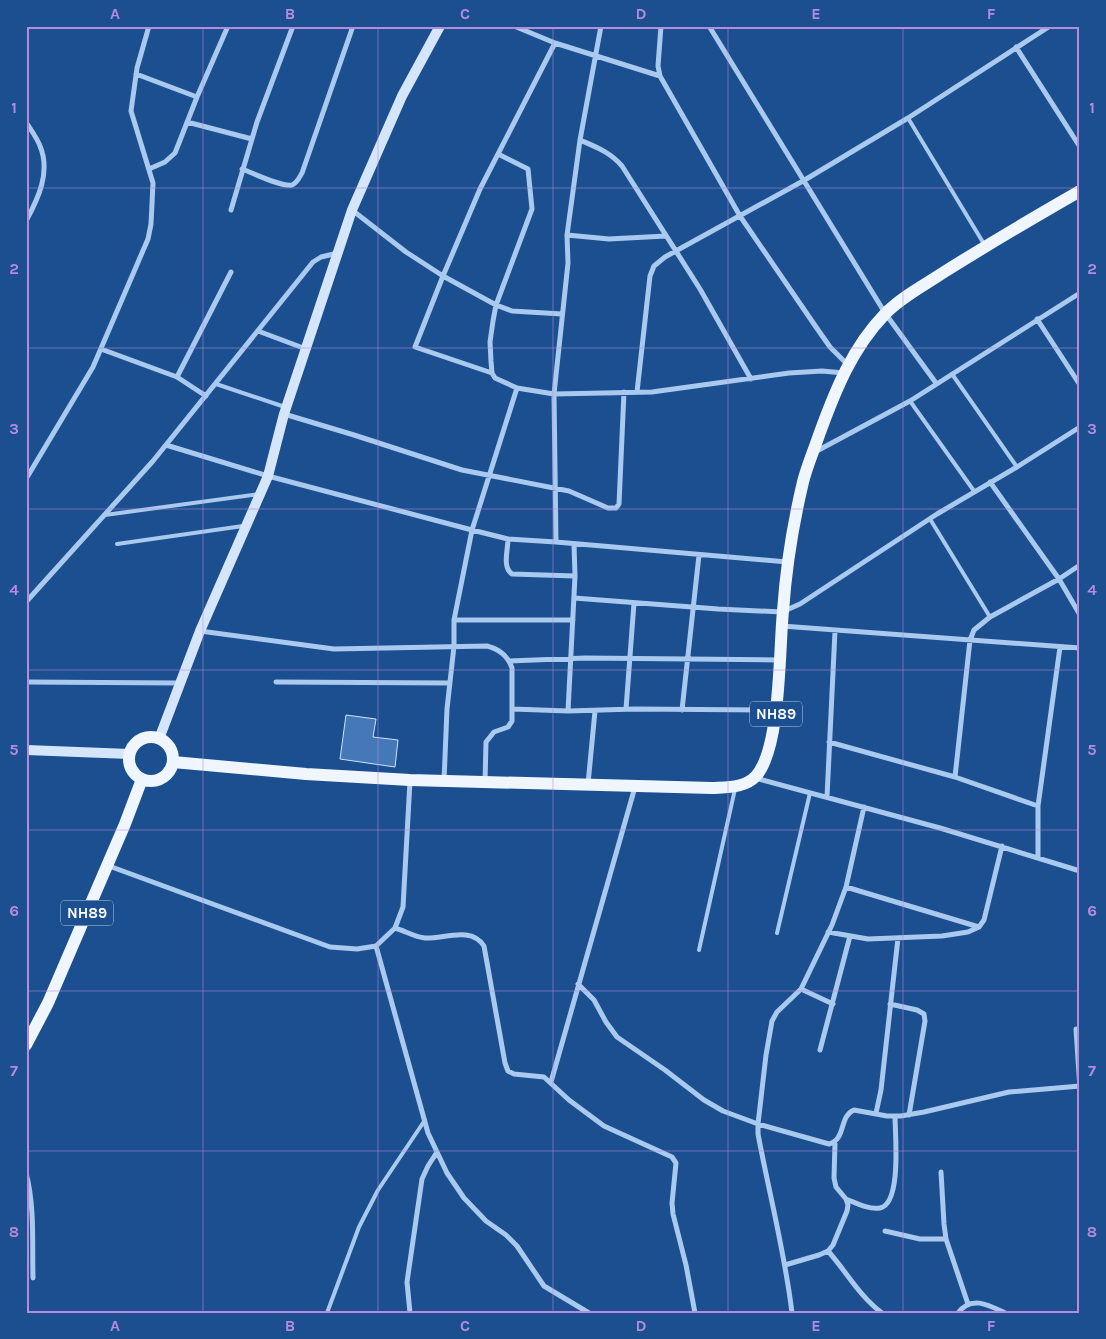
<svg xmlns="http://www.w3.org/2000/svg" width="1106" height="1339" font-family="Karla,sans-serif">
<rect width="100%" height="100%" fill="#1b4f8f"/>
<path fill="#4478b7" stroke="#cfe3fa" d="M346,715L376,719L373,737L398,740L395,767L340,759Z"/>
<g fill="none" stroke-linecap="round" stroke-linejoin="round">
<path stroke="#a9c9ee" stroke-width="4" d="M908,118L984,244
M952,374L1017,467
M216,384L285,407
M910,401L974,491
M105,515L259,494
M930,519L990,617
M117,544L243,526
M777,933L810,793
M699,950L735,789
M327,1313L359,1227L378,1190L425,1120"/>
<path stroke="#a9c9ee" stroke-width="5" d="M514,26L555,43L660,76
M601,26L580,140L567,235L568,263L554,394L556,542L787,562
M661,26L658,66L660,76L740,216L816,327L830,347L847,364
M709,26L885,313L936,383
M1016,47L1080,147
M136,74L197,97
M26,122C31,130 37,138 40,146C51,172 38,199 26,221
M187,122L252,139
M580,140C596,147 610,152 622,166L700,289L751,379
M498,154L528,169L532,209L496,305L493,321L490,342L491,361L492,373L495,378L517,388L554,394L652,392L789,373L822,371L844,373
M149,169L165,162L175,153L197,97L228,26
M242,169C253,173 281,187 292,185C297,183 299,178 302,173L353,26
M231,210L257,122L293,26
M352,210L406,252L443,276L496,305L512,311L562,314
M567,235L609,239L666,236
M1037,319L1080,385
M258,331L306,349
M101,349L177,377L206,396
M492,373L415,347L443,276L480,189L555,43
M177,377L231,272
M637,392L650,276L654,266L665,257L803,181L908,118L1050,26
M284,414L354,435L462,470L569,491L608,508H616L619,504L624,392
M166,445L268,476L472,530L508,539L556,542
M815,452L910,401L1080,293
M26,479L93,367L148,239L151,224L153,183L131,111L137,68L149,26
M990,482L1059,579L1080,615
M508,539C508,550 502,567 512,574L575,576
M574,598L718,609L782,612L800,604L937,514L1017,467L1080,427
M26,602L153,461L313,262L321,257L338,253
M454,620H573
M782,626L1080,648
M200,631L334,649L487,646C499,649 508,656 512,668V721L508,727L494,732L486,742L485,782
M509,661L585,658L779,660
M26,682L179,683
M276,682L449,683
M512,709L568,711L635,709L776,710
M626,709L634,603
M682,710L699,555
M568,711L575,576L574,544
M829,742L955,777L1038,806
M955,777L970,640L974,630L990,617L1059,579L1080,565
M755,778L940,828L1080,871
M444,781L447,709L454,646V620L472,530L517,388
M588,784L595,711
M827,797L835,631
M1038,857V806L1060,647
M109,866L330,947L357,949L376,946L395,928L403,907L410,781
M846,887L979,927
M395,928C405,931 415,937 425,938C444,939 471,926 484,946L505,1063L508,1071L514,1074L544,1077L569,1100L604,1126L672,1157L676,1163L672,1203L673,1214L686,1265L695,1313
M828,932L868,939L942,936L968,932L979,927L984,920L1002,846
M376,946L428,1133L447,1173L464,1198L486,1221L506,1235L517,1246L544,1286L589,1313
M578,984L594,1000L606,1022L617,1037L665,1070L704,1100L723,1111L758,1124L829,1144C846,1140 839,1116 854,1110L887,1116H901L924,1112L1009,1092L1080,1086
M801,989L833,1004
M890,1004L917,1010L924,1014L925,1021L909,1115
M1076,1029L1080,1089
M820,1050L850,936
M551,1082L635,787
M876,1113L881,1090L898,938
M941,1172L944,1224L946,1239L968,1304
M26,1173C35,1207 32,1244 33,1278
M846,1199C856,1203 869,1210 880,1208C902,1204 895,1133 895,1116
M885,1231L920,1239H946
M828,1251C846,1271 859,1296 882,1313
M785,1265L819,1255L828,1251L833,1245L847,1211L848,1205L846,1199L836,1187L834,1178L835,1143
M410,1313L407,1282L422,1179L428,1166L437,1152
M792,1313C785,1253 769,1193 758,1134V1124L766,1055L772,1021L777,1012L801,989L832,925L846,887L864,807
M958,1313C971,1295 989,1305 1005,1313"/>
<path stroke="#d6e6fa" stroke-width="10" d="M159,739L200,631L268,476L284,414L352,210L402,96L440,26
M26,750L130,754"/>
<path stroke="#f0f6ff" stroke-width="12" d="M129 759a22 22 0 1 1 44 0a22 22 0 1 1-44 0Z
M173,762L306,774L410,780L712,788C727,787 745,788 756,776C781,748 779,650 783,611C786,568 793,524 803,482C807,466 814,450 819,435C835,391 852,348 885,314C900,298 923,286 941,274C987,245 1033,218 1080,191
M26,1045L48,1003L125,824L142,779"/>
</g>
<path fill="none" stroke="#b68bdc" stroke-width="1" stroke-opacity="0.55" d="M203,26V1313M378,26V1313M553,26V1313M728,26V1313M903,26V1313M26,188H1080M26,348H1080M26,509H1080M26,670H1080M26,830H1080M26,991H1080M26,1151H1080"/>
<g text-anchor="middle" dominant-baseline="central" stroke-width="5" stroke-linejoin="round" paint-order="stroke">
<g fill="#1b4f8f" stroke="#bbcadd" stroke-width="1">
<rect x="750" y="701.5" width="52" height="25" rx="4"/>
<rect x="61" y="900.5" width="52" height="25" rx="4"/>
</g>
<g font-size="15" font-weight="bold" fill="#fff">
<text x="776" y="714">NH89</text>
<text x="87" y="913">NH89</text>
</g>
</g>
<rect width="1106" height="1339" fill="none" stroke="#1b4f8f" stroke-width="55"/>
<rect x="28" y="28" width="1050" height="1284" fill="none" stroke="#b68bdc" stroke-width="2"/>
<g font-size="16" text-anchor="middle" font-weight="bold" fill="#b68bdc">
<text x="115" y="19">A</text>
<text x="290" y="19">B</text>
<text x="465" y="19">C</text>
<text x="641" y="19">D</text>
<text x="816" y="19">E</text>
<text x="991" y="19">F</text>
<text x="14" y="113">1</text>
<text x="1092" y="113">1</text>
<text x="14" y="274">2</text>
<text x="1092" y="274">2</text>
<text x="14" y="434">3</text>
<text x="1092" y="434">3</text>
<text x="14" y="595">4</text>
<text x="1092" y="595">4</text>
<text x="14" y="755">5</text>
<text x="1092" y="755">5</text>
<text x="14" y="916">6</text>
<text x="1092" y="916">6</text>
<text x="14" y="1076">7</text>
<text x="1092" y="1076">7</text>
<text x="14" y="1237">8</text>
<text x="1092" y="1237">8</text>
<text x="115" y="1331">A</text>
<text x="290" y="1331">B</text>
<text x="465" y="1331">C</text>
<text x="641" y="1331">D</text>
<text x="816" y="1331">E</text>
<text x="991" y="1331">F</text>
</g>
</svg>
